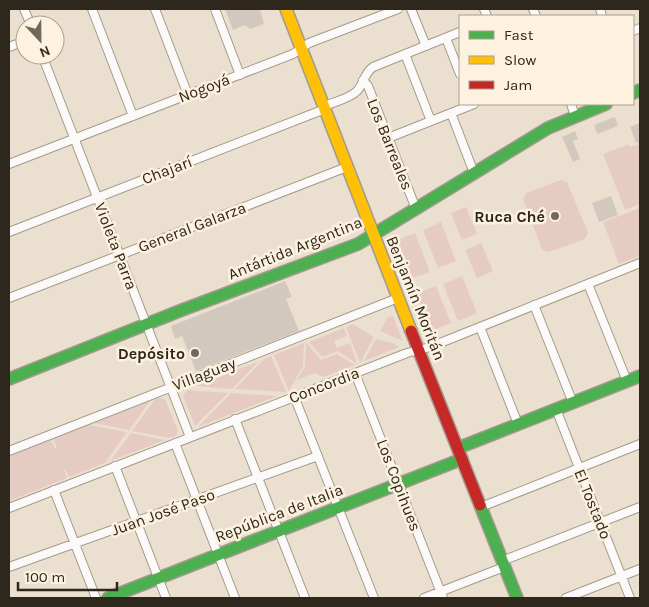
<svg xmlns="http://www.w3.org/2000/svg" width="649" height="607" font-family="Karla,sans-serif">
<rect width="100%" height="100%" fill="#ebe0d0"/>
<path fill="#e6cbc3" d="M629,144L630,147L640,144V204L625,210L603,154Z
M561,180L567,182L588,233L585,239L549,252L542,250L523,199L526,193Z
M466,207L477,234L462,240L451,213Z
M640,208V256L619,264L603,222Z
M441,222L456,261L438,268L423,230Z
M415,233L430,272L410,279L395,241Z
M481,243L493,271L477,278L465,250Z
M462,276L477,313L458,321L443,284Z
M436,286L451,323L431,331L416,294Z
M393,316L403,341L380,331L388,317Z
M353,324L374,337L360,363L346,327Z
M344,328L347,336L334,341L337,348L350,343L357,364L338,351L322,357L309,342Z
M376,339L392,343L399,347L364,361Z
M306,342L321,360L337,354L355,365L323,377L315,373L297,380L305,367Z
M304,343L303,366L289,391L274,355Z
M271,356L286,392L235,389L264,359Z
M259,361L232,389L196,386Z
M187,390L228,393L195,426L183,396Z
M231,393L277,396L198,427Z
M159,398L165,399L178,431L176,436L169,438L132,431L155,399Z
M150,401L129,430L93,423Z
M89,425L127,432L105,463L69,477L65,469L64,470L67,478L9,501V456L51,440L55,448L57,447L53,439Z
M131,433L165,440L110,461Z"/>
<path fill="#d3c8bd" d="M225,9H260L264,24L250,29L245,25L233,30Z
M615,117L618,126L597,134L594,125Z
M640,123V142L636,143L630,127Z
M575,131L578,139L573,141L580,159L573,162L562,137Z
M611,196L618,215L599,222L592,203Z
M285,281L292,297L286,299L299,331L196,371L182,336L175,339L171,326Z"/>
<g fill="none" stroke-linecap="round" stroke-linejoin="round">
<defs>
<path id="street" d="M24,9L31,25
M92,9L133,116
M155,9L188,95
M215,9L240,75
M411,9L426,46
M484,9L487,16
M533,9L536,16
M600,9L602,16
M633,31L640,28
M446,38L460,74
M9,47L25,41
M405,54L431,121
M42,55L190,437
M363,80L368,86L416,209
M571,104L575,116
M324,106C334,102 349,99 357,91C364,84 364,73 373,67L460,32
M451,113L474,173
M388,138L474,104
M9,164L293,54L309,43L398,9
M9,232L325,109
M588,284L627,381
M9,298L347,167
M534,305L573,403
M480,327L518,424
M355,373L443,598
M294,396L374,598
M556,409L630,598
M235,419L305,598
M175,443L235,598
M9,451L398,298
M115,466L166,598
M54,490L96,598
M481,507L640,444
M9,508L407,353L430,347L640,263
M502,561L640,507
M9,567L318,456
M424,598L504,567
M566,598L640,569"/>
<path id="fast" d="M633,93L640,90
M9,379L182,310L358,244L548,128L606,104
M458,448L640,376
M480,505L517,598
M108,598L462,459"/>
<path id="slow" d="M286,9L411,331"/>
<path id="jam" d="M411,331L480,505"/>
</defs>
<use href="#street" stroke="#a29a8d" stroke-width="10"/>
<use href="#fast" stroke="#a29a8d" stroke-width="14"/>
<use href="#slow" stroke="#a29a8d" stroke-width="14"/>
<use href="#jam" stroke="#a29a8d" stroke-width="14"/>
<use href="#street" stroke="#fcfaf8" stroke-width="8"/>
<use href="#fast" stroke="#4caf50" stroke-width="11"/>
<use href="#slow" stroke="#ffc107" stroke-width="11"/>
<use href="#jam" stroke="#c62828" stroke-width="11"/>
</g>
<g fill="#70685b" stroke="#fdf1df" stroke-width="2">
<circle cx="555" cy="216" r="5"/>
<circle cx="195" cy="353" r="5"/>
</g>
<g text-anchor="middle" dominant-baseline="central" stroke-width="5" stroke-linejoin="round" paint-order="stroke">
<g font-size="16" fill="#2e271c" stroke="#fdf1df">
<text transform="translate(204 88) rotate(-21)">Nogoyá</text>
<text transform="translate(390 144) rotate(68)">Los Barreales</text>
<text transform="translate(167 170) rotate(-21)">Chajarí</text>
<text transform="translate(192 227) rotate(-21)">General Galarza</text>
<text transform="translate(116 246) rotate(69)">Violeta Parra</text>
<text transform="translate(295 248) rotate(-22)">Antártida Argentina</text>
<text transform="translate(416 298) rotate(68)">Benjamín Moritán</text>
<text transform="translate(204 374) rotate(-21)">Villaguay</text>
<text transform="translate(324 385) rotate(-21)">Concordia</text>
<text transform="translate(399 485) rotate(69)">Los Copihues</text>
<text transform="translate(593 504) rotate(68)">El Tostado</text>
<text transform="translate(163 512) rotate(-20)">Juan José Paso</text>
<text transform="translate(279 513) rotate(-21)">República de Italia</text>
</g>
<g font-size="16" font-weight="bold" fill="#2e271c" stroke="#fdf1df" text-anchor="end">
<text x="545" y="216">Ruca Ché</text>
<text x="185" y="353">Depósito</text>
</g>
</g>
<rect width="649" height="607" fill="none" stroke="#2e271c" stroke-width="20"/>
<rect x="459" y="15" width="175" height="90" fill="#fdf1df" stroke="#aaa091"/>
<rect x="469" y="31" width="25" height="8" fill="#4caf50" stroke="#aaa091"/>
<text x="504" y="40" font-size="15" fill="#2e271c">Fast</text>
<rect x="469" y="56" width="25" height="8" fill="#ffc107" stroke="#aaa091"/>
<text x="504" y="65" font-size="15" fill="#2e271c">Slow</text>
<rect x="469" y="81" width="25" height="8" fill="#c62828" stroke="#aaa091"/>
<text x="504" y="90" font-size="15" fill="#2e271c">Jam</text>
<g transform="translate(40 40) rotate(158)"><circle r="24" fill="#fdf1df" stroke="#aaa091"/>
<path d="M0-4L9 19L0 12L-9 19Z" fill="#70685b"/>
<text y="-8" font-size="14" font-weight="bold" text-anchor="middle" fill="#2e271c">N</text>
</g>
<path d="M18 582v8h99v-8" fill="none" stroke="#2e271c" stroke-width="2.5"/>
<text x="25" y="582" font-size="15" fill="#2e271c" stroke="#fdf1df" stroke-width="4" paint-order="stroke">100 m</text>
</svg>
